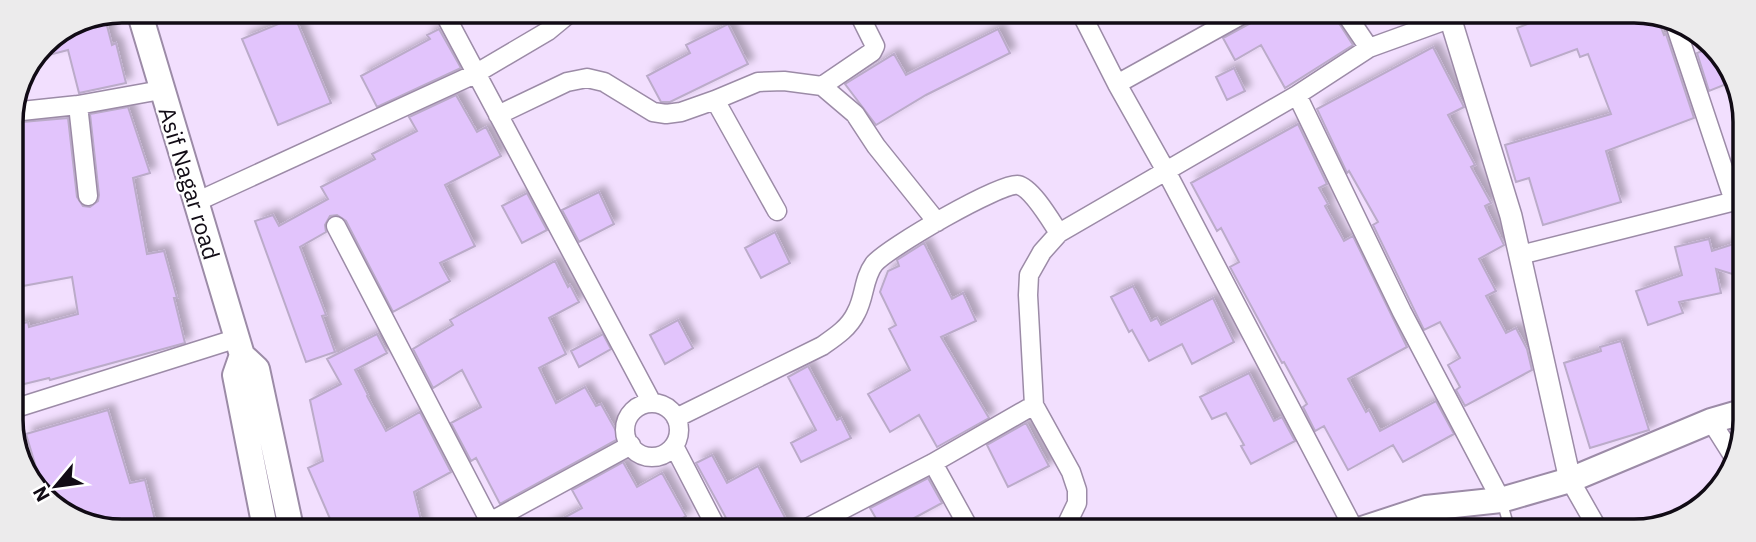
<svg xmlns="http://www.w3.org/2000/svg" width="1756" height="542" font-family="'IBM Plex Sans',sans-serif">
<defs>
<filter id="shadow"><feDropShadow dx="6" dy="-6" stdDeviation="3.5" flood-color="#0004"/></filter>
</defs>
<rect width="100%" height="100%" fill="#f2dffe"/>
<path fill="#e2c4fc" stroke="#bbabc9" stroke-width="2" filter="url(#shadow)" d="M1262,13L1335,14L1337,20L1353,45L1285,88L1261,45L1235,60L1223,38L1251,23Z
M1553,14H1656L1664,35L1666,34L1694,118L1606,151L1621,202L1543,225L1529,178L1516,182L1505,145L1611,114L1588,54L1580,57L1577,49L1531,66L1517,28Z
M295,17L331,103L278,125L242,39Z
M105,18L112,45L116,43L126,83L79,93L68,50L37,58L43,43Z
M728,24L748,64L670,102H661L647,76L690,53L686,45Z
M439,29L461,68L377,107L361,76L430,39L427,35Z
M998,29L1010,53L926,95L876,125L845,84L894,54L906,75Z
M1715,46L1734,81L1709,91L1697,53Z
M1433,47L1464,107L1448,115L1475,165L1471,167L1491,203L1485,206L1504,245L1479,259L1496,291L1486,296L1506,333L1516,328L1527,349L1532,370L1465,406L1456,390L1460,387L1448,365L1460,358L1440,322L1424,330L1373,225L1378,222L1349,171L1347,173L1317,109Z
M1234,68L1245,91L1227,100L1216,77Z
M456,95L477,132L486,127L501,156L445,185L475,246L440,263L450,281L393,312L346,221L337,215L330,216L325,225L326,232L300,247L326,315L322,316L335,352L306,362L255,221L273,215L279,226L328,199L321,187L375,159L372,154L417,131L409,117Z
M128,107L150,173L133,178L147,254L164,251L177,298H174L185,343L50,380L49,378L12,387V326L28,322L29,327L78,314L72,277L12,288L11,123L68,118L77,197L83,206L90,207L98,201L99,195L90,114Z
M1298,124L1327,184L1319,188L1328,204L1325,206L1344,241L1353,236L1407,347L1348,379L1366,412L1369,410L1380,431L1436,401L1454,434L1403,462L1393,445L1348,470L1324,426L1315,431L1303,407L1307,404L1284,362L1282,363L1230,267L1239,262L1221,228L1217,231L1191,183Z
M599,192L614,224L579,242L562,210Z
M527,193L547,230L522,243L502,206Z
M775,232L790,263L761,278L745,248Z
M1709,239L1712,251L1743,241L1742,277L1716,269L1721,293L1679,302L1683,313L1648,325L1636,291L1682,275L1675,247Z
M924,243L952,299L963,293L976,321L941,337L989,418L937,447L919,415L890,432L868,394L910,370L889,329L896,325L880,292L888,271L899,266L897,260Z
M555,261L568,287L570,285L579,302L549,318L566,354L539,368L556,403L585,387L596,406L601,404L620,438L500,504L476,458L471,461L451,423L481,407L462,370L433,388L413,349L453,325L450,320Z
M1133,286L1151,321L1157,318L1161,325L1213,298L1234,342L1192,364L1182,344L1149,361L1132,330L1129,332L1111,297Z
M678,320L693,348L665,364L650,335Z
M377,334L387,353L355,370L368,395L367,396L386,431L420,412L451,472L414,492L423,528H334L308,468L323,461L310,400L341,384L327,359Z
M603,334L611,349L579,367L571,351Z
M1621,341L1649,430L1590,448L1564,363L1601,351L1600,347Z
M808,366L837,420L841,418L851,438L801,462L791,443L816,430L788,377Z
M1249,373L1274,421L1282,417L1295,441L1251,464L1241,446L1244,445L1226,413L1212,419L1200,397Z
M108,410L130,483L145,480L157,528H93L56,504L53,492L44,494L26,434Z
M1026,423L1049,466L1008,487L987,445Z
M712,455L727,483L758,466L791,529H732L696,463Z
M623,462L637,487L662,473L686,516L663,529H543L582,508L572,490Z
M928,478L942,503L894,529H882L870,508Z"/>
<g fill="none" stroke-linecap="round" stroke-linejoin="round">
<defs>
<path id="service" d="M1502,502L1508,523L1514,531
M1545,531L1554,528"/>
<path id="minor" d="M443,11L652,403
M1081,13L1117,84
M1346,14L1369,48
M1674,21L1734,201
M822,86L872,52L875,46L858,12
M1297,95L1402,312L1501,500
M715,100L777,211
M78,105L88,196
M12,112L78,105L161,90
M498,115L567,82L587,78L604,82L653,112L666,114L681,112L715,100L758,82L784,81L822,86L855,114L876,146L937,222
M196,202L475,74L548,31L571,12
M336,226L490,522
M1059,233L1042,252L1029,275L1028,295L1034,405L1071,472L1077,490V503L1064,530
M1520,255L1743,199
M625 430a27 27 0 1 1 54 0a27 27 0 1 1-54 0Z
M13,409L238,338
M676,418L822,346C835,337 849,328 856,313C865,297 863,279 874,264C887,248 1001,182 1018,185C1032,188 1051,221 1059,233L1166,171L1117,84L1245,13
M1711,421L1735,459
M674,446L717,529
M933,463L970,530
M1570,480L1599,531
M1426,508L1437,531
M477,529L631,445
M805,529L933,463L1034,405
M1355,531L1166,171L1297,95L1369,48L1463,14"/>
<path id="tertiary" d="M1449,14L1511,216L1570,480"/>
<path id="secondary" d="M139,11L242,355L257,369L291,528
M242,355L235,375L265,528
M1356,531L1426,508L1501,500L1570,480L1711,421L1742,412"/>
</defs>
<use href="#service" stroke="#9c8ba7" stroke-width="12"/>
<use href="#minor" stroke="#9c8ba7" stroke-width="21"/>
<use href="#tertiary" stroke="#9c8ba7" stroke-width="24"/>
<use href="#secondary" stroke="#9c8ba7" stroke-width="28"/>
<use href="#service" stroke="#fff" stroke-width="9"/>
<use href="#minor" stroke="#fff" stroke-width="18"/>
<use href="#tertiary" stroke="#fff" stroke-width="21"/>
<use href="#secondary" stroke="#fff" stroke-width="24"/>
</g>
<g text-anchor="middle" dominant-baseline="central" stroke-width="5" stroke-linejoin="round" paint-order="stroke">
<g font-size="23" fill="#110b15" stroke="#fff">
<text transform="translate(190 183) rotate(73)">Asif Nagar road</text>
</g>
</g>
<path d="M0 0H1756V542H0ZM122 23H1634A99 99 0 0 1 1733 122V420A99 99 0 0 1 1634 519H122A99 99 0 0 1 23 420V122A99 99 0 0 1 122 23Z" fill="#ecebec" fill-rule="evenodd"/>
<path fill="none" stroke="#110b15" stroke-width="3.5" d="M122 23H1634A99 99 0 0 1 1733 122V420A99 99 0 0 1 1634 519H122A99 99 0 0 1 23 420V122A99 99 0 0 1 122 23Z"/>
<g transform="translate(56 486) rotate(241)" stroke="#ffffff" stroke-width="5" paint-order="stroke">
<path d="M0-5L12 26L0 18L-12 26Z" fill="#110b15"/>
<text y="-10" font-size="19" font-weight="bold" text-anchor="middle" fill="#110b15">N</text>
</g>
</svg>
